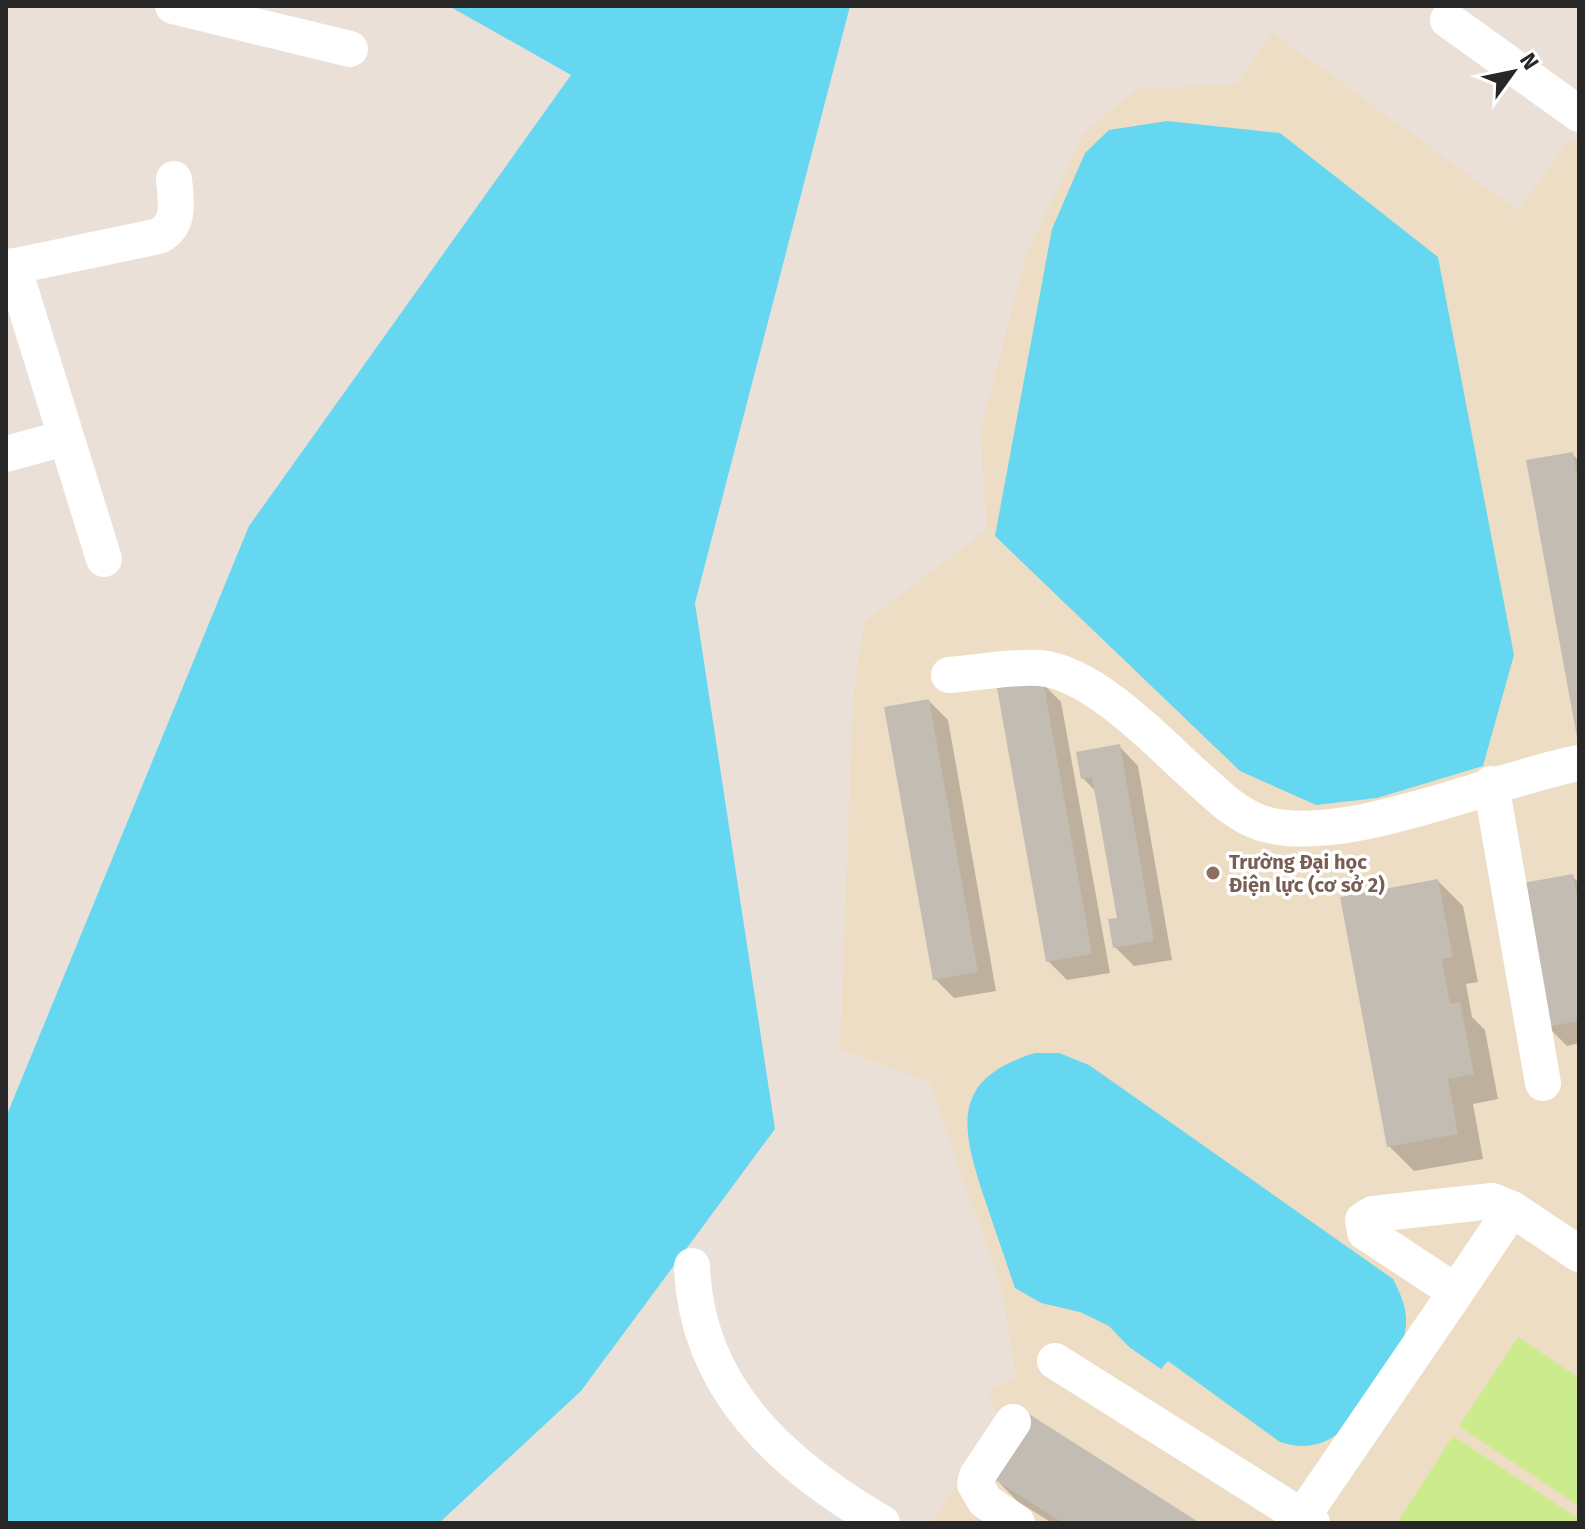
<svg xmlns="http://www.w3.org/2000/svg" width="1585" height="1529" font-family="'Fira Sans',sans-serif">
<rect width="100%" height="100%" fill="#eae0d7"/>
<path fill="#edddc5" d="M1272,32L1518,211L1569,140L1579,148V1523H932L998,1418L988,1391L1016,1377L1003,1293L929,1081L840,1050L853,696L864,622L987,529L980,432L1026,256L1084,133L1137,89L1236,84Z"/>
<path fill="#cbeb8d" d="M1518,1337L1579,1378V1506L1459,1426Z
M1453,1436L1579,1519V1523H1397Z"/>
<path fill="#66d7f0" d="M449,6H850L695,603L775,1129L581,1391L439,1523H6V1117L249,526L571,75Z
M1167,121L1280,133L1438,257L1514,655L1483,766L1377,798L1316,805L1240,771L995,536L1052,229L1085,153L1109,130Z
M1035,1053H1059L1089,1065L1393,1279C1402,1297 1409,1312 1405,1332C1403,1345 1391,1359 1385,1370C1360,1412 1336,1460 1280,1442L1168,1361L1161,1369L1129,1347L1109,1326L1080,1312L1041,1303L1015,1288C1005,1259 995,1229 985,1200C961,1128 949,1079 1035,1053Z"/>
<path fill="#0003" d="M1572,454L1579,461V733L1529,462Z
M1042,683L1061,702L1110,973L1067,980L1048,961Z
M929,701L948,720L996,991L954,998L935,979Z
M1119,746L1138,766L1172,960L1134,966L1115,947L1119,919L1097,793L1083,778Z
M1572,876L1579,883V1043L1567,1046L1547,1026Z
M1438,881L1463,906L1478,982L1466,984L1472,1017L1485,1030L1498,1099L1473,1104L1483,1159L1414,1171L1389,1146Z
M992,1475L1196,1523H1052L1017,1501Z"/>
<path fill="#c2bcb3" d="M1573,452L1579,487L1577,737L1526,460Z
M1043,680L1092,954L1046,962L997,688Z
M929,699L978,972L933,980L884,707Z
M1120,744L1154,941L1113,948L1108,919L1117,918L1092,777L1081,779L1076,752Z
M1573,874L1579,905V1021L1545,1027L1517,884Z
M1438,879L1453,957L1442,959L1450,1004L1460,1002L1474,1074L1448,1079L1458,1134L1387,1147L1340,897Z
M1029,1414L1200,1523H1063L989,1476Z"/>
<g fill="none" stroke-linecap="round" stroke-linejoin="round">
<path stroke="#fff" stroke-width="36" d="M173,6L350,49
M1448,20L1579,114
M13,266L104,559
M6,268L159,236C181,224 176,201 174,179
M6,454L65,438
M949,675C978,673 1011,666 1040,668C1090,672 1153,736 1188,769C1210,788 1232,813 1261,823C1342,849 1493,779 1579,763
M1491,784L1543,1083
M1512,1209L1456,1292L1365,1232L1363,1220L1373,1214L1492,1201L1512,1209L1579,1254
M692,1266C696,1388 782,1465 882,1523
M1055,1361L1312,1523
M1013,1422L977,1476L975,1484L985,1501L1017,1523
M1302,1517L1456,1292"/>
</g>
<circle fill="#8d6e63" stroke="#fff" stroke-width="3" cx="1213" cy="873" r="8"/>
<g text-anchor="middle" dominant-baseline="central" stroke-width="7" stroke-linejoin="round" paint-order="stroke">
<g font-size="20" font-weight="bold" fill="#785e54" stroke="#fff" text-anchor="start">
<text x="1229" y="862">Trường Đại học<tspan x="1229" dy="23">Điện lực (cơ sở 2)</tspan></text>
</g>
</g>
<rect width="1585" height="1529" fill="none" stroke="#272727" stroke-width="16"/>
<g transform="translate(1513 72) rotate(57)" stroke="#ffffff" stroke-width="6" paint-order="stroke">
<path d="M0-6L14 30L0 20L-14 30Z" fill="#272727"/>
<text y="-12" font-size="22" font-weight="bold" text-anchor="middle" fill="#272727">N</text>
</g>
</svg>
